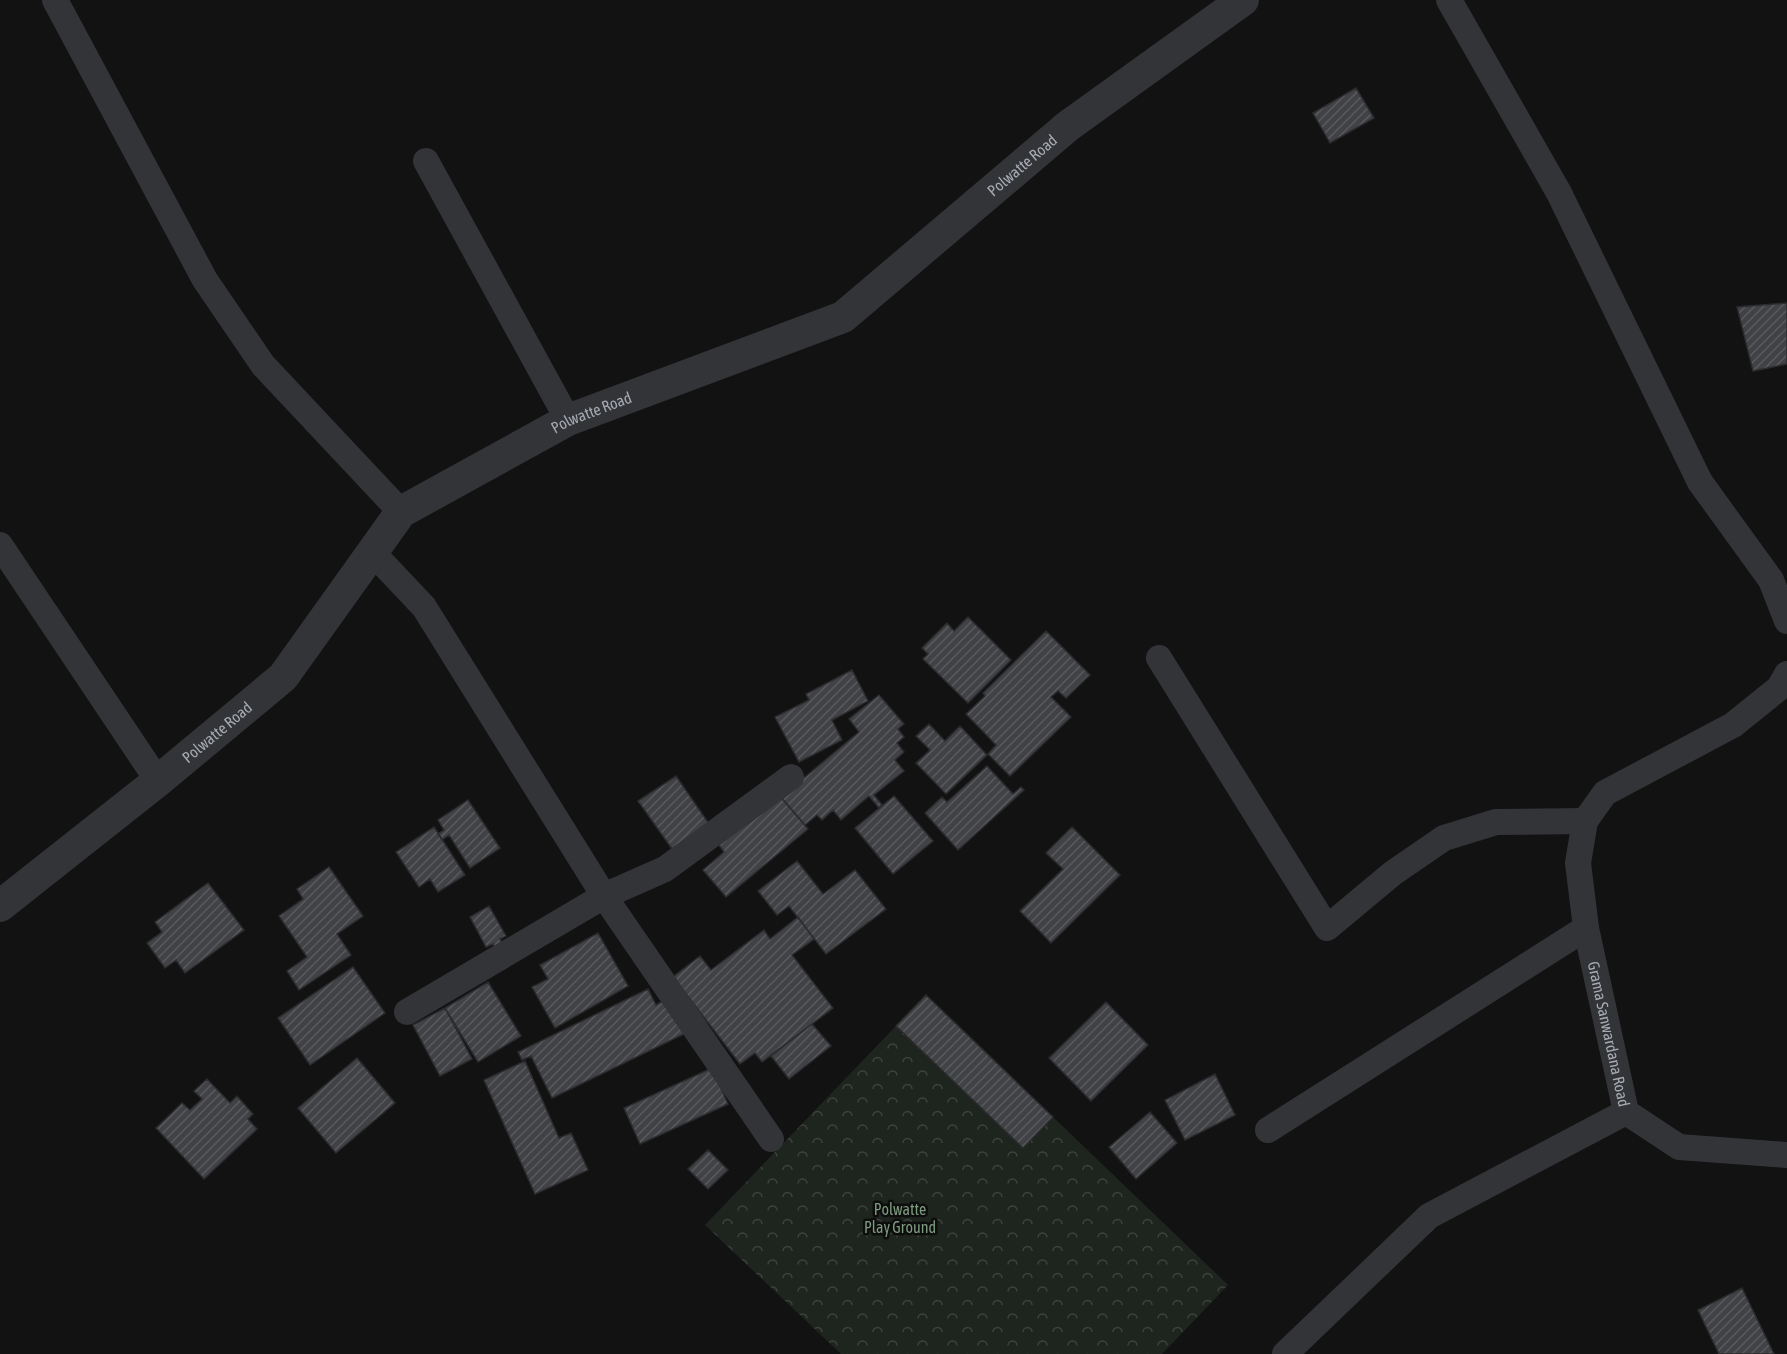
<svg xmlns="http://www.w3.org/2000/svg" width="1787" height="1354" font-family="'Asap Condensed',sans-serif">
<defs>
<pattern id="park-crowns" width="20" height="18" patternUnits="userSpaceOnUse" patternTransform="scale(1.5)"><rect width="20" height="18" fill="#1e251f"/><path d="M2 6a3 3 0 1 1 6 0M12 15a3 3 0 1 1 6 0" fill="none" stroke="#3c423d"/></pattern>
<pattern id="building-hatch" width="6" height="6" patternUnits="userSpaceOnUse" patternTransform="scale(1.5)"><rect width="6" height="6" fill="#414246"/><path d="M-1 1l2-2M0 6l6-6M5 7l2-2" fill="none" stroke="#595a5e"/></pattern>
</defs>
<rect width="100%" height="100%" fill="#121213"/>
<path fill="url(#park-crowns)" d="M896,1026L1023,1148L1053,1117L1228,1285L1162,1354H841L705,1225Z"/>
<path fill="url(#building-hatch)" stroke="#2c2c2f" stroke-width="1.5" d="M1356,88L1374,118L1330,143L1313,113Z
M1787,303V364L1753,371L1737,307Z
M968,617L1011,660L968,703L923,659L928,654L922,648L947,623L954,631Z
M1046,631L1090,675L1066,698L1058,691L1051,697L1071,717L1010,776L988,754L996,745L966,714L985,696L983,693Z
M852,670L868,701L832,720L842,740L799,762L775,717L809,700L806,694Z
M879,695L904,724L898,729L904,737L897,743L904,752L895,760L904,771L874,795L882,805L879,808L869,796L841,820L833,810L822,820L817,815L805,825L781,797L859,732L849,719Z
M929,724L945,741L960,726L987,755L946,794L916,763L930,750L916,736Z
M987,766L1013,794L1021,787L1024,790L958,850L925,813L942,797L947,802Z
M676,776L714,831L677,856L638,801Z
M779,795L808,829L726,897L703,870L724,852L719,845Z
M894,796L933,841L893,874L855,828Z
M468,800L500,848L470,868L449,835L442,840L438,834L444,830L438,820Z
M434,827L465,875L438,892L430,879L419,887L396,852Z
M1072,827L1120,875L1051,943L1020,911L1063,869L1046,853Z
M797,861L823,894L855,870L886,909L826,954L789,906L777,915L758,891Z
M329,867L363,916L337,934L351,955L299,990L287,971L307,957L279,916L303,899L297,889Z
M208,883L244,930L185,973L176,960L165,968L147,943L162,932L155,922Z
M489,906L506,936L500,939L504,946L496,950L493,944L486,947L470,917Z
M798,917L814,939L792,955L833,1008L762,1062L755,1053L740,1064L673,977L700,956L711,970L764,930L770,939Z
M598,933L628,986L555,1028L532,987L548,979L540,965Z
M353,967L385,1013L310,1065L278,1018Z
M488,982L521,1036L478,1062L445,1008Z
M648,989L656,1005L667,999L684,1034L552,1098L531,1056L522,1060L518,1052Z
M926,995L1053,1117L1023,1148L896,1026Z
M1106,1002L1148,1045L1091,1101L1049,1058Z
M445,1008L472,1059L440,1076L413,1025Z
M812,1024L831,1046L789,1079L771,1056Z
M357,1058L395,1103L336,1153L298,1108Z
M525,1061L559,1138L571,1133L588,1170L535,1194L484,1080Z
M712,1068L728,1104L640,1144L624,1108Z
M1215,1074L1235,1115L1185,1140L1165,1100Z
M207,1079L230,1103L237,1096L253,1114L248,1119L257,1129L204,1179L156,1128L182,1103L190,1110L202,1099L194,1091Z
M1150,1112L1177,1143L1136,1179L1109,1147Z
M708,1150L728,1170L708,1189L688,1169Z
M1742,1288L1774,1354H1719L1698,1310Z"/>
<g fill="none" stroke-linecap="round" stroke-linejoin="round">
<g stroke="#333437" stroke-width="26">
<path d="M55,0L205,280L263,365L401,512"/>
<path d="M1449,0L1559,193L1700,482L1771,580L1787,621"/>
<path d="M426,161L568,420"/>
<path d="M0,545L158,781"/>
<path d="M373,553L424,607L604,896L771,1139"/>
<path d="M1159,658L1327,928L1393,873L1444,838L1496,822L1585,821"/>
<path id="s1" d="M1787,674L1779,688L1733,725L1605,793L1585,821L1578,863L1586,928L1626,1112L1679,1147L1787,1155"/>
<path d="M407,1012L604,896L665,869L791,777"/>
<path d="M1268,1130L1586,928"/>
<path d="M1285,1354L1429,1216L1626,1112"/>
</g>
<path stroke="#333437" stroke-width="32" id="s2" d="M0,906L158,781L283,677L401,512L568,420L843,317L1068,126L1243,0"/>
</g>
<g text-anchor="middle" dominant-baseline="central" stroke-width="5" stroke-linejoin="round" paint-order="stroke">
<g font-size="16" fill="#a5a9b2" stroke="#0d0d0e">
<text stroke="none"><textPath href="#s2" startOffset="1286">Polwatte Road</textPath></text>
<text stroke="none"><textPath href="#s2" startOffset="782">Polwatte Road</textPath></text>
<text stroke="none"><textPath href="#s2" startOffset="278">Polwatte Road</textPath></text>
<text stroke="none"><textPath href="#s1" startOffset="471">Grama Sanwardana Road</textPath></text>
</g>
<g font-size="16" fill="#7d9b7f" stroke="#0d0d0e">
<text x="900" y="1209">Polwatte<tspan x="900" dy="18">Play Ground</tspan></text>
</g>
</g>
</svg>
